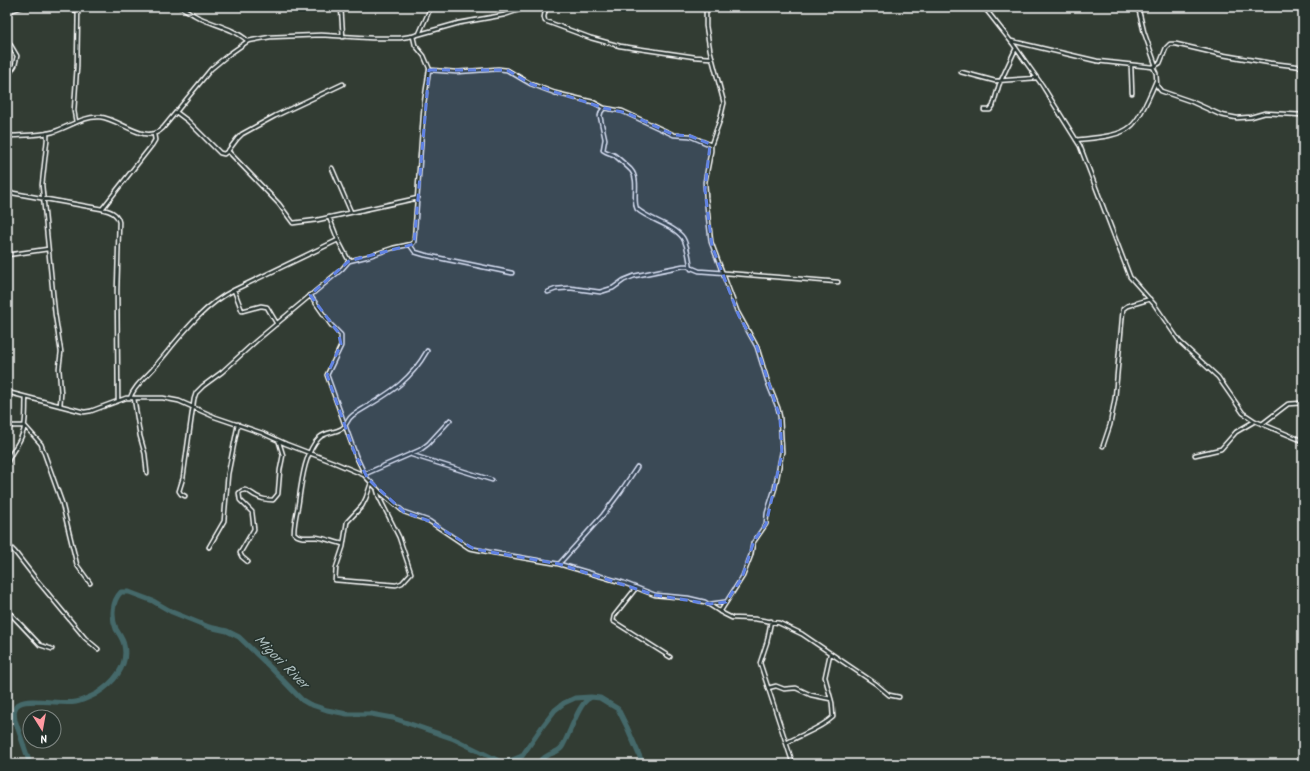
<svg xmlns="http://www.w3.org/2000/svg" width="1310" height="771" font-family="Kalam,sans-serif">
<rect width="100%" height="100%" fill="#323c33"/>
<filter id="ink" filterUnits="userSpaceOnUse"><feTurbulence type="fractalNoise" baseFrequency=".025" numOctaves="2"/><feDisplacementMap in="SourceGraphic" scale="8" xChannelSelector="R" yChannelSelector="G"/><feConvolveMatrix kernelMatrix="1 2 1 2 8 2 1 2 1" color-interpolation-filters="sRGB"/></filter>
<g filter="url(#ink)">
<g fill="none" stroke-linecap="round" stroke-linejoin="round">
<path stroke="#45696b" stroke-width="5" d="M30,764L15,720C14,715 13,707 19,704C29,697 61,705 76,702C82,701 90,697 96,694C112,684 129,667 124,645C123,639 119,634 116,629C111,617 112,601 121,592H129L153,601L172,612L209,627L227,631L239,637L272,669L302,700L309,704L327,710L347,714H371L393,718L454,739L499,761L507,762L522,756L542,727L555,710L564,703L575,698L591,697L600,698L618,709L627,727L643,764
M537,764C539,762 541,760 544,758C549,753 558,753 562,747C570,735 578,703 590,698"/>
<defs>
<path id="minor" d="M61,7L78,11
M180,7C187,10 193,15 200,18C215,25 235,29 248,41
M341,7L343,37
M546,7L544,17L545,21L591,38L620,46L695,57L711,58
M706,7V26L710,50L724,103L720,120L711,145V151L705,182L706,198L711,242L737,311L757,347L768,383L778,408L780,417L782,452L775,488L767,513L766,524L753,543L751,555L743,576L720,612
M984,7L1013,44L1042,85L1080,146L1130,277L1154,304L1180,342L1218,377L1243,413L1255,421L1303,441
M1138,7L1144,32L1156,66
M7,12L22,7
M419,34L431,7
M413,36L415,45L424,56L430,70L456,72L498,69L507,70L531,84L555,93L593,102L604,108L622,111L674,135L690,136L711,145
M7,39L17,56L15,65L7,78
M1011,41L1097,61L1153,67L1160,63L1166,48L1170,44H1176L1223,55L1270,63L1303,67
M1131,66L1132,93
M1153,67L1156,73L1157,86L1161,91L1190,101L1221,115L1237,118L1251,117L1265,113L1303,115
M961,72L995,81L1036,78
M604,108L601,112L600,116L605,139L603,150C607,153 610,153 614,155C616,156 629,168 631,170C640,180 632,199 637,209C649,220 674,225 683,238C688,246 689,259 691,269
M984,110H990L993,106L999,85L1016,48
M176,112L188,121L220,153L224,154L228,151L279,204L293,223L317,220L418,198
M76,122L74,111L77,66L78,7
M47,133V140L42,185L55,314L61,352L59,368L61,394L60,406
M7,136C22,135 39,136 53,132C69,127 83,116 100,117C121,119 145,146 163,128L211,69L228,55L248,41L270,37L321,35L372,38H400L413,36L459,23L504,15L528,7
M1076,140C1091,138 1119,137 1130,127C1140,120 1151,93 1156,81
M228,151L237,139L242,134L275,116L343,84
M332,168L351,212
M7,192L102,209C110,211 117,213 119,222L117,290L118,400
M102,209L152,145L155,140L154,134
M329,217L338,240L349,261
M410,245L415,252L425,255L512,273
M7,255L48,249
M234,290L242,311L261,306L267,307L277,324
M548,292L556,289L570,288L600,292L613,288L624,280L634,276L683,266H687L699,271L713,272L838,282
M310,295L331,325L341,335V346L327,375L356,456L366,477
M7,392L84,412L91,411L126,398H163L179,401L215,417L262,433L286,444L333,462L364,475L381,493L404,512L429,521L469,548L489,552L559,564L624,583L655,595L688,598L705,602L722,613L732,618L755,619L779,623L802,634L876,684L889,695L899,697
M130,398C134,386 145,378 153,369C177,341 200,307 234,290L338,240
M134,398L140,436L145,454L147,473
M1262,424L1288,404L1303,403
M7,426H25L41,444L62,503L77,565L90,583
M1103,446L1110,425L1115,398L1123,309L1127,306L1150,299
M412,455L492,480
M1195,455L1221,449L1236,432L1255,421
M7,464C10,453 18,446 22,435C27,424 25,409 26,397
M365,474L420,450L428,444L450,420
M371,483L366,498L362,506L347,522L343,547L336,568L335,580L396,585L402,583L411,573L399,537L379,497L377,490
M185,496L181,494L179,491L183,478L194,399L196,393L203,386L222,372L256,341L342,269L349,261L369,256L393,248L412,244L414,242L424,103L429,70
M7,544L15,552L36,579L85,638L98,649
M343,544C334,542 325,538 315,537C308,537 299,539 294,533C294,524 296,515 298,506C301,487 304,452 319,438C325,432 334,433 341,429C347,426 347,419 353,415C385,395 407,386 427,351
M209,547L224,521L228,474L238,424
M248,562L242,557L240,553L254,529L252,512L240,500L239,493C245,486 250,493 256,496C261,499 268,500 273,500L278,494L280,470L283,455L279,442
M559,564L603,515L621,491L637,467
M636,588L614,616L613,621L670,657
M710,604L725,602
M7,610L40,645L52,649
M771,621L767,642L760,663L793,764
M768,688L776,686L784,689L796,688L811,695L831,699
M786,743C802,734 820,729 833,717L832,703L825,677L830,654"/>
</defs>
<use href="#minor" stroke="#fff" stroke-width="5.5"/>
<use href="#minor" stroke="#26332d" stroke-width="2.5"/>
</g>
</g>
<path fill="#6183e4" fill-opacity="0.2" stroke="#6183e4" stroke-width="3" stroke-dasharray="8 5" stroke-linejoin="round" d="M429,70H507L531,84L604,108L627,113L674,135L690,136L710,144L705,190L712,246L739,316L757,347L780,417L782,454L766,524L754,541L742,578L726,602L710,604L655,595L559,564L474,549L429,521L404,512L368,479L355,454L327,375L341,344L338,332L310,295L349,261L414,244Z"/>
<g text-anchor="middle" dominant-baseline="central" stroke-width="3" stroke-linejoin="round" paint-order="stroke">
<g font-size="14" font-style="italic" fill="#abbcbc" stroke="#26332d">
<text transform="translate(281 662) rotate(45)">Migori River</text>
</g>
</g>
<rect width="1310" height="771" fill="none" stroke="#26332d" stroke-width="24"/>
<rect x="12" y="12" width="1286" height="747" fill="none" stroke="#fff" stroke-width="1.5" filter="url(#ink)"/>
<g transform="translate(42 729) rotate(169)"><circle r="19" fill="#26332d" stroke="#7d8581"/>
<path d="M0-3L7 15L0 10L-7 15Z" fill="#ff9aa2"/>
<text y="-6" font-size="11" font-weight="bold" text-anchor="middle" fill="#ffffff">N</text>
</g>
</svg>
